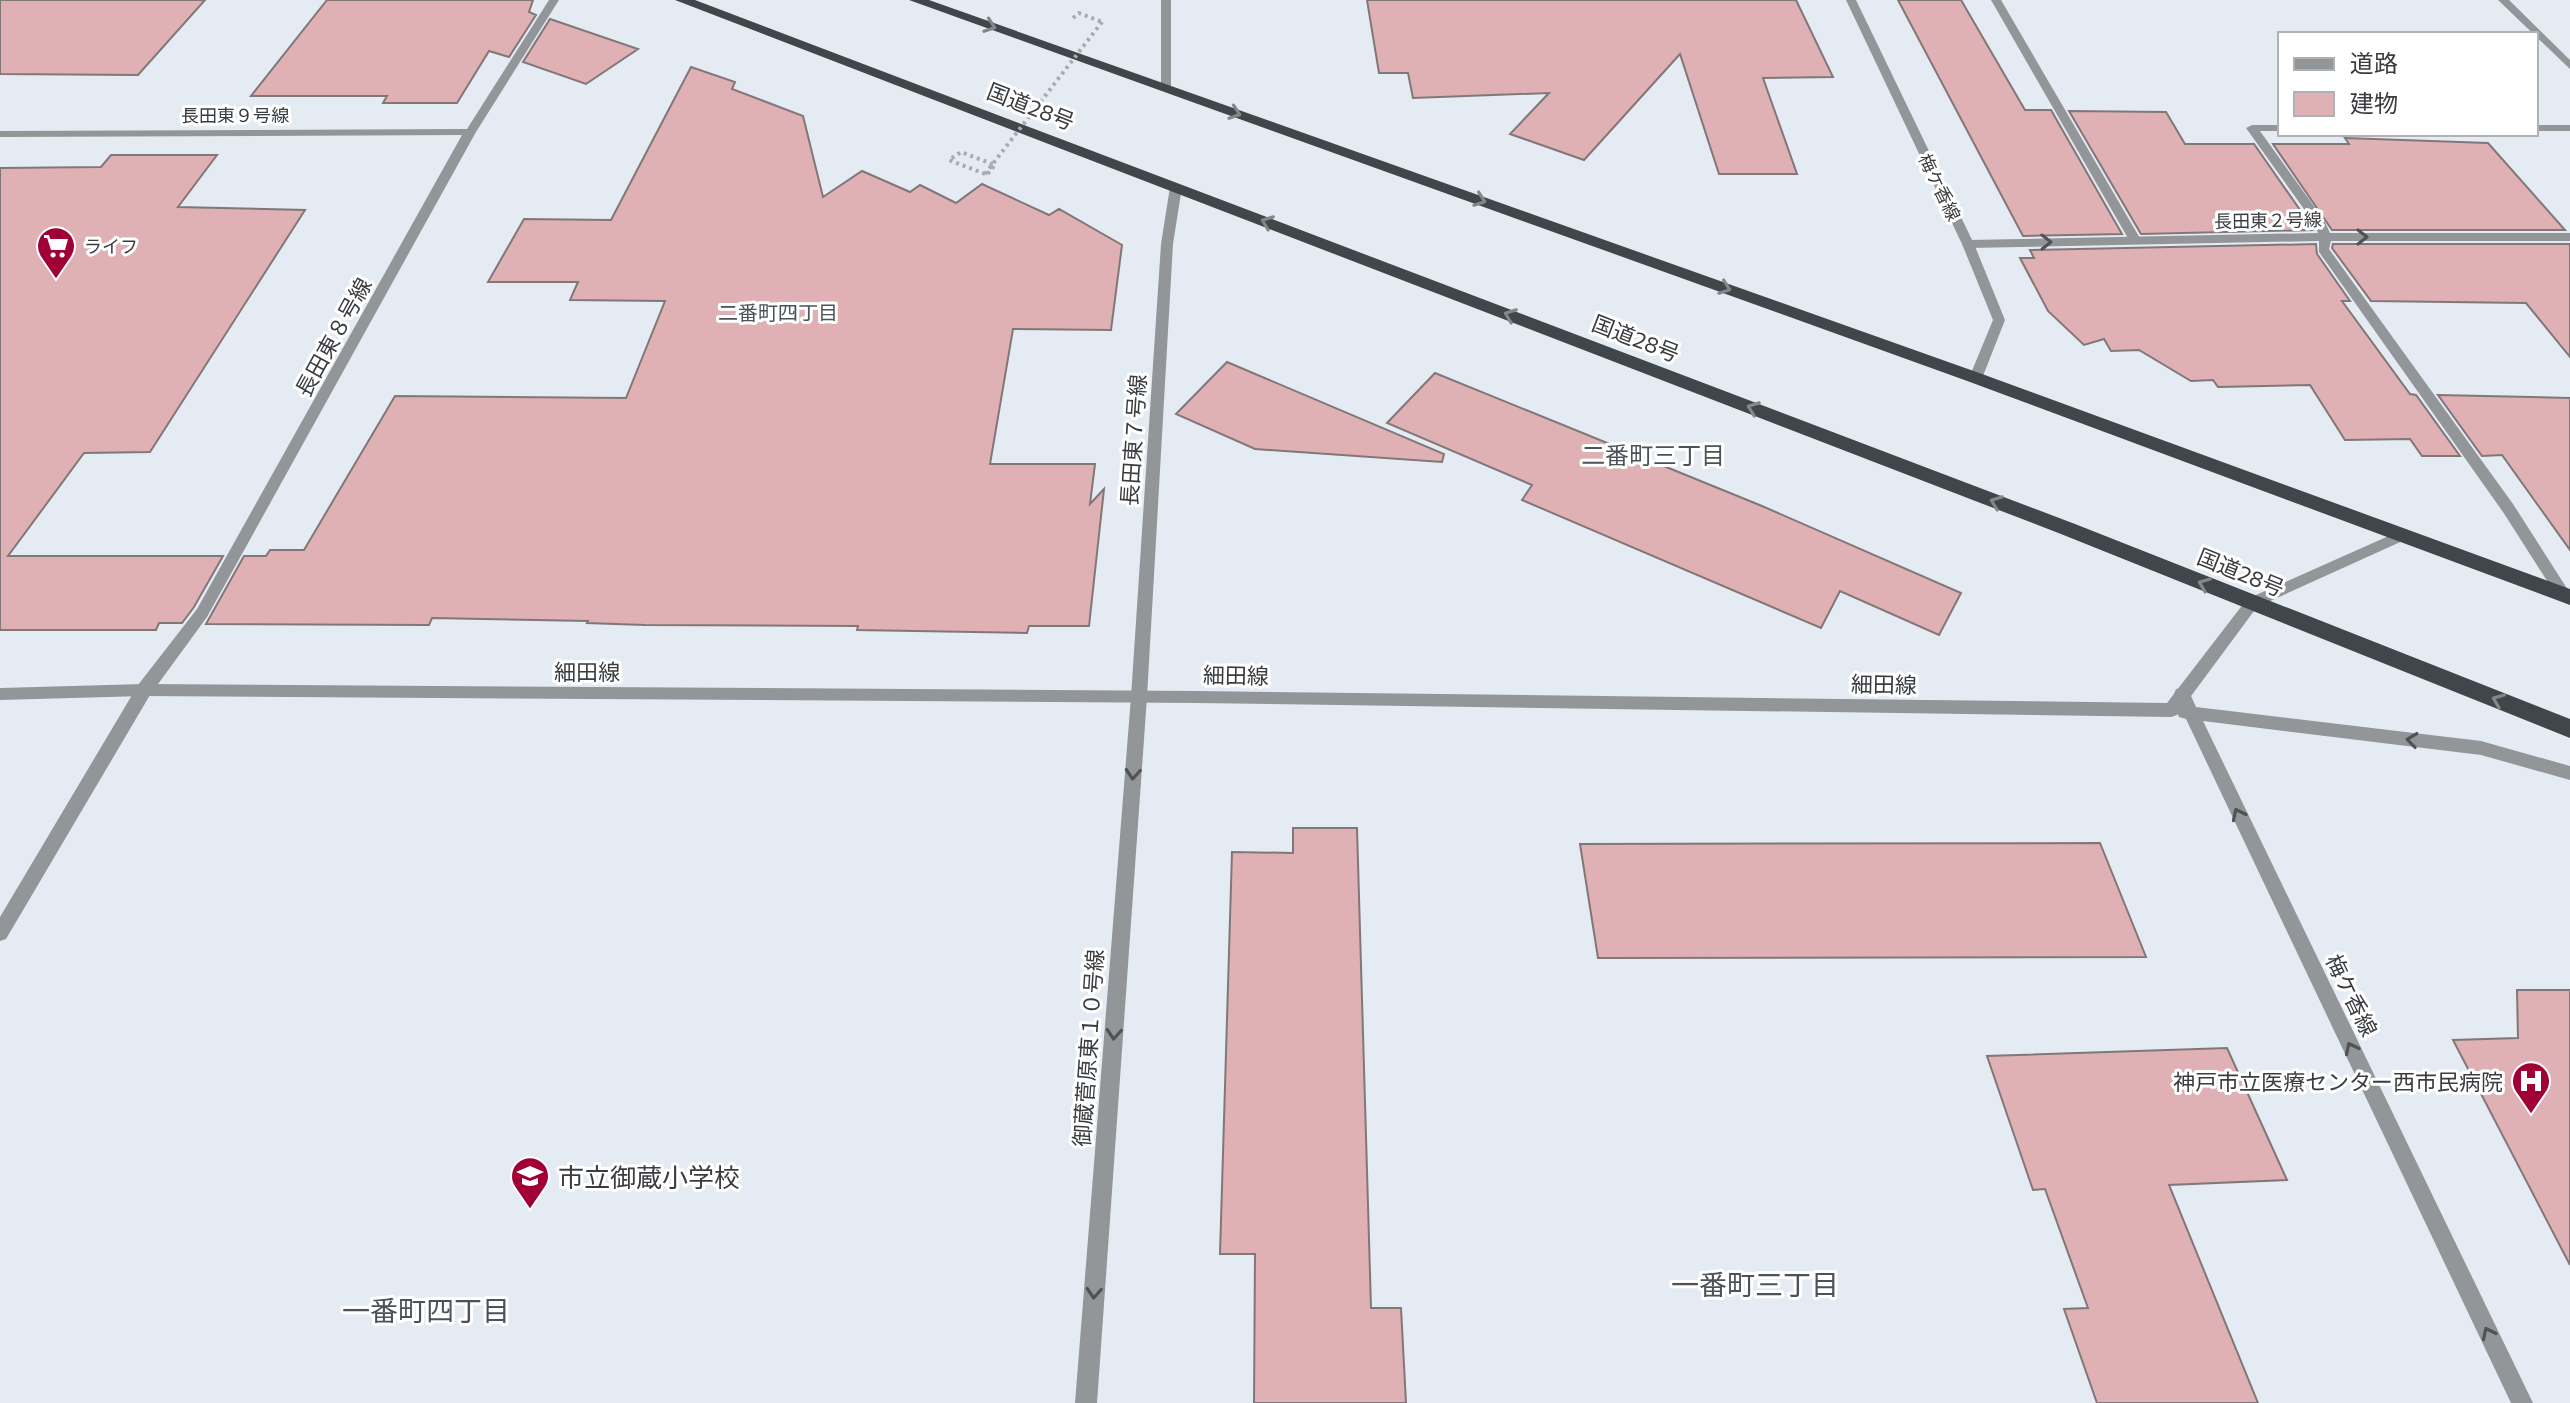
<svg xmlns="http://www.w3.org/2000/svg" width="2570" height="1403" font-family="Commissioner,'Noto Sans JP',sans-serif">
<rect width="100%" height="100%" fill="#e4ebf2"/>
<path fill="#e0b1b4" stroke="#817778" stroke-width="2" d="M0,0H205L138,75L0,74Z
M327,0H533L529,12L536,15L509,57L489,51L457,103H383L387,96H251Z
M1367,0H1796L1833,77L1763,78L1797,174H1719L1680,54L1584,160L1510,134L1549,93L1413,98L1408,73H1379Z
M1898,0H1961L2025,110H2051L2122,234L2023,236Z
M550,19L638,49L586,84L523,62Z
M691,67L735,82L732,89L803,116L823,197L862,171L910,192L920,185L956,203L982,184L1049,215L1059,209L1122,245L1111,330L1013,329L990,464H1095L1090,504L1104,489L1089,626H1029L1027,633L857,630L858,626L645,625L587,623L588,621L432,618L429,625L206,624L244,556H266L270,550H304L395,396L626,398L665,301L570,300L578,282H488L524,219L611,220Z
M2069,111L2166,112L2185,144H2254L2314,230L2141,234Z
M2345,138L2488,143L2565,230H2332L2273,144H2349Z
M111,155H217L178,207L305,210L150,452L84,453L8,556H223L194,607L182,623H159L156,630H0V168L101,167Z
M2316,244L2317,254L2350,301H2342L2410,394L2416,395L2460,456H2422L2410,439L2345,440L2310,385L2218,387L2213,380L2191,381L2139,350L2111,351L2104,339L2084,345L2048,311L2020,258H2034L2030,250Z
M2333,244H2570V357L2526,303L2371,301L2332,248Z
M1227,362L1444,454L1442,462L1255,449L1176,414Z
M1435,373L1762,506L1961,593L1939,635L1840,591L1821,628L1522,500L1532,485L1387,423Z
M2438,395L2570,398V550L2502,455L2482,456Z
M1293,828H1357L1371,1308H1401L1406,1403H1254L1255,1254H1220L1232,852L1293,853Z
M2100,843L2146,957L1598,958L1580,844Z
M2517,990H2570V1265L2453,1040L2518,1038Z
M2227,1048L2287,1180L2169,1185L2258,1403H2097L2064,1309L2088,1308L2045,1189L2033,1190L1987,1056Z"/>
<g fill="none" stroke-linecap="round" stroke-linejoin="round">
<path stroke="#a6abb1" stroke-width="4" stroke-dasharray="3 4" stroke-linecap="butt" d="M1073,18L1079,13L1102,22
M985,174L949,160L961,152L995,165L985,177"/>
<path fill="#939698" fill-rule="evenodd" d="M1991,0H2001L2141,240L2139,243L2135,244L2129,240Z"/>
<path fill="#939698" fill-rule="evenodd" d="M549,0H559L476,132L207,617L150,695L6,939L0,941V917L138,685L197,609L462,135L0,137V131L467,129Z
M1161,0H1171V88L1166,91L1161,88Z
M2498,0H2509L2570,60V69Z
M2252,125H2280V131H2260L2324,220L2330,233H2570V241H2331L2329,249L2513,504L2568,590V598H2558L2503,512L2319,252V241L1968,248L1962,244L1968,240L2318,233L2314,223L2246,128Z
M2536,125H2570V131H2536Z
M1176,183L1182,187L1173,244L1147,697L1097,1403H1075L1131,697L1161,244L1170,187Z
M2182,688L2188,689L2196,707L2481,741L2570,766V780L2481,755L2203,721L2533,1403H2511L2186,719L2179,717L2177,712L2180,707L2174,694L2176,689Z"/>
<path fill="#939698" fill-rule="evenodd" d="M1846,0H1856L1974,244L2005,320L1981,381L1976,382L1969,378L1993,320L1962,244Z
M2402,530L2409,535L2407,539L2257,607L2177,715L2171,717L1197,703L144,696L0,700V688L144,684L1197,691L2167,703L2247,599Z"/>
<path fill="#40464a" fill-rule="evenodd" d="M675,0H695L2075,524L2570,719V738L2061,534Z
M909,0H929L1982,374L2570,589V605L1970,382Z"/>
<path stroke="#a6abb1" stroke-width="4" stroke-dasharray="3 4" stroke-linecap="butt" d="M985,174L1102,22"/>
</g>
<defs><path id="oneway-chevron" d="M-2-3.5L2.5 0L-2 3.5" fill="none" stroke-width="1.6" stroke-linecap="round" stroke-linejoin="round" transform="scale(2)"/></defs>
<g stroke="#838789">
<use href="#oneway-chevron" transform="translate(990 26) rotate(19)"/>
<use href="#oneway-chevron" transform="translate(1235 113) rotate(19)"/>
<use href="#oneway-chevron" transform="translate(1480 200) rotate(20)"/>
<use href="#oneway-chevron" transform="translate(1267 222) rotate(-159)"/>
<use href="#oneway-chevron" transform="translate(1725 288) rotate(20)"/>
<use href="#oneway-chevron" transform="translate(1510 315) rotate(-159)"/>
<use href="#oneway-chevron" transform="translate(1753 408) rotate(-159)"/>
<use href="#oneway-chevron" transform="translate(1996 502) rotate(-159)"/>
<use href="#oneway-chevron" transform="translate(2204 584) rotate(-158)"/>
<use href="#oneway-chevron" transform="translate(2498 700) rotate(-158)"/>
</g>
<g stroke="#505255">
<use href="#oneway-chevron" transform="translate(2362 237)"/>
<use href="#oneway-chevron" transform="translate(2046 242) rotate(-1)"/>
<use href="#oneway-chevron" transform="translate(2412 740) rotate(-173)"/>
<use href="#oneway-chevron" transform="translate(1133 774) rotate(94)"/>
<use href="#oneway-chevron" transform="translate(2238 814) rotate(-116)"/>
<use href="#oneway-chevron" transform="translate(1114 1034) rotate(94)"/>
<use href="#oneway-chevron" transform="translate(2351 1048) rotate(-116)"/>
<use href="#oneway-chevron" transform="translate(1094 1293) rotate(94)"/>
<use href="#oneway-chevron" transform="translate(2488 1333) rotate(-116)"/>
</g>
<defs>
<symbol id="supermarket-pin" viewBox="-11 -11 22 30"><path d="M0 17L-7.5 6A9.5 9.5 0 1 1 7.5 6Z" fill="#a10036" stroke="#fff"/><path d="M-6-5.5h2.5l.6 2H6L4.5 2H-2.5L-4.4-4H-6ZM-1.5 3.2a1.3 1.3 0 1 0 .1 0ZM3 3.2a1.3 1.3 0 1 0 .1 0Z" fill="#fff"/></symbol>
<symbol id="hospital-pin" viewBox="-11 -11 22 30"><path d="M0 17L-7.5 6A9.5 9.5 0 1 1 7.5 6Z" fill="#a10036" stroke="#fff"/><path d="M-5-5h3v3.5h4V-5h3V5h-3V1.5h-4V5h-3Z" fill="#fff"/></symbol>
<symbol id="school-pin" viewBox="-11 -11 22 30"><path d="M0 17L-7.5 6A9.5 9.5 0 1 1 7.5 6Z" fill="#a10036" stroke="#fff"/><path d="M0-5L7-2L0 1L-7-2ZM-4 1L0 2.5L4 1V4Q0 6-4 4Z" fill="#fff"/></symbol>
</defs>
<g fill-rule="evenodd">
<use href="#supermarket-pin" x="34" y="224" width="44" height="60"/>
<use href="#hospital-pin" x="2509" y="1059" width="44" height="60"/>
<use href="#school-pin" x="508" y="1154" width="44" height="60"/>
</g>
<g text-anchor="middle" dominant-baseline="central" stroke-width="6" stroke-linejoin="round" paint-order="stroke">
<g font-size="18" fill="#3a3c3f" stroke="#fff">
<text x="235" y="115">長田東９号線</text>
<text transform="translate(1940 187) rotate(64)">梅ケ香線</text>
<text transform="translate(2268 220) rotate(-1)">長田東２号線</text>
</g>
<g font-size="18" fill="#3a3c3f" stroke="#fff" text-anchor="start">
<text x="84" y="246">ライフ</text>
</g>
<g font-size="20" fill="#4c5257" stroke="#fff">
<text x="778" y="312">二番町四丁目</text>
</g>
<g font-size="22" fill="#3a3c3f" stroke="#fff">
<text transform="translate(1031 106) rotate(21)">国道28号</text>
<text transform="translate(333 337) rotate(-61)">長田東８号線</text>
<text transform="translate(1636 338) rotate(21)">国道28号</text>
<text transform="translate(1133 440) rotate(-86)">長田東７号線</text>
<text transform="translate(2241 572) rotate(22)">国道28号</text>
<text x="587" y="671">細田線</text>
<text transform="translate(1236 675) rotate(1)">細田線</text>
<text transform="translate(1884 684) rotate(1)">細田線</text>
<text transform="translate(2352 995) rotate(64)">梅ケ香線</text>
<text transform="translate(1088 1048) rotate(-86)">御蔵菅原東１０号線</text>
</g>
<g font-size="22" fill="#3a3c3f" stroke="#fff" text-anchor="end">
<text x="2503" y="1081">神戸市立医療センター西市民病院</text>
</g>
<g font-size="24" fill="#4c5257" stroke="#fff">
<text x="1653" y="454">二番町三丁目</text>
</g>
<g font-size="26" fill="#3a3c3f" stroke="#fff" text-anchor="start">
<text x="558" y="1176">市立御蔵小学校</text>
</g>
<g font-size="28" fill="#4c5257" stroke="#fff">
<text x="1755" y="1284">一番町三丁目</text>
<text x="426" y="1310">一番町四丁目</text>
</g>
</g>
<rect x="2278" y="32" width="260" height="104" fill="#ffffff" stroke="#b0b1b2" stroke-width="2"/>
<rect x="2294" y="58" width="40" height="12" fill="#939698" stroke="#b0b1b2" stroke-width="2"/>
<text x="2350" y="72" font-size="24" fill="#3a3c3f">道路</text>
<rect x="2294" y="92" width="40" height="24" fill="#e0b1b4" stroke="#b0b1b2" stroke-width="2"/>
<text x="2350" y="112" font-size="24" fill="#3a3c3f">建物</text>
</svg>
